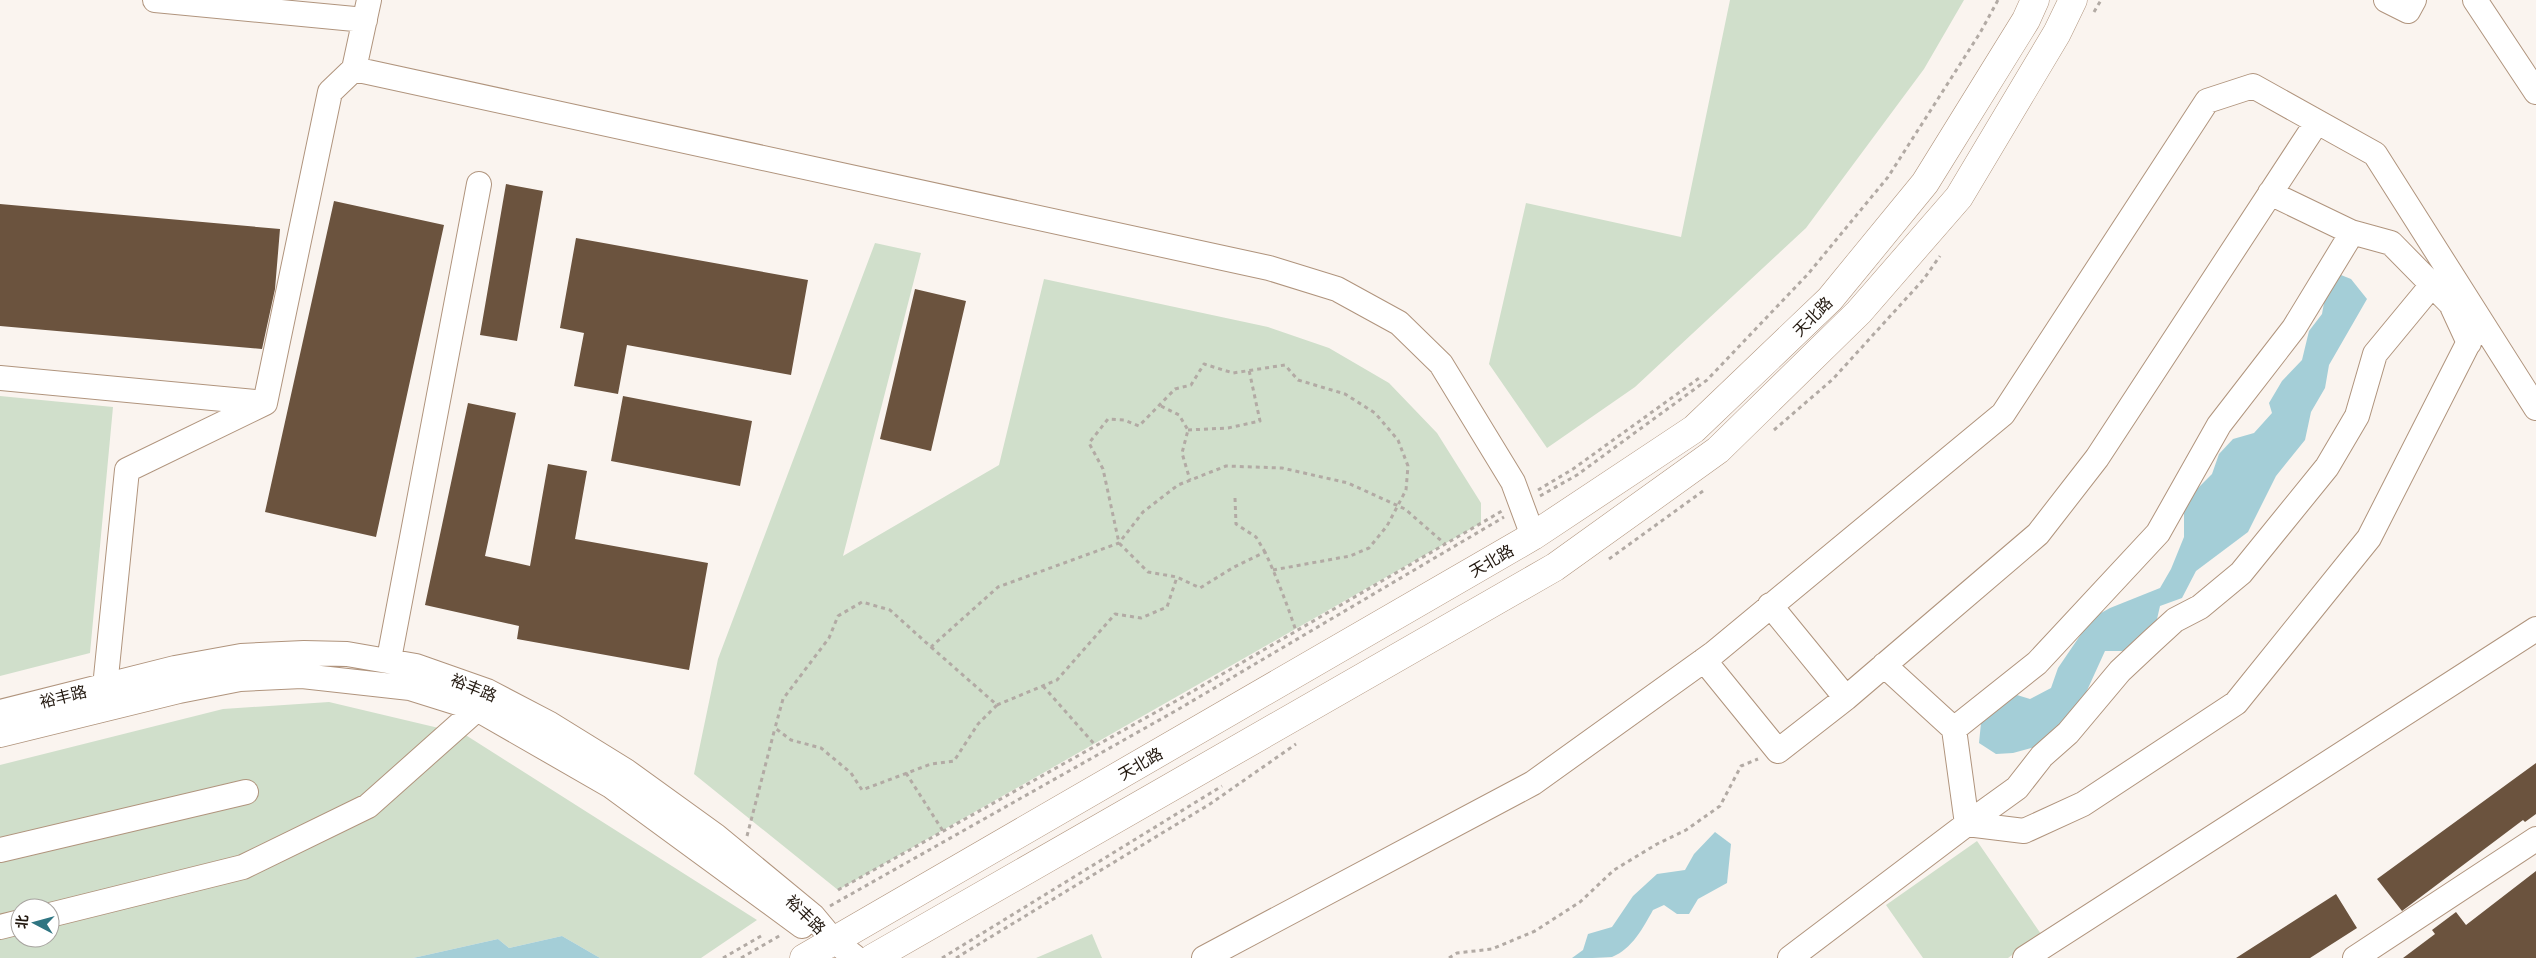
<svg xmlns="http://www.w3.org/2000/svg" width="2536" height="958" font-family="Lato,'Noto Sans SC',sans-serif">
<rect width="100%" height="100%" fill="#faf4ef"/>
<path fill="#d0dfcb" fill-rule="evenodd" d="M1730,0H1964L1924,69L1806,228L1635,387L1547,448L1489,364L1526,203L1681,237Z
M875,243L921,253L843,556L999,465L1044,279L1268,327L1329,348L1389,383L1437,433L1481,503V523L838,890L694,774L718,659Z
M0,396L113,407L90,653L0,676Z
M329,702L464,734L757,920L701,958H600L562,936L509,948L498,939L413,958H0V765L223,709ZM20,908H50V938H20Z
M1977,841L2041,934L2008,958H1923L1886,905Z
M1092,934L1102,958H1036Z"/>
<path fill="#a4ced7" d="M2336,273L2351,279L2367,299L2329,365L2325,388L2311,412L2305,440L2276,476L2248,532L2196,571L2182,598L2160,606L2152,641L2123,651H2105L2079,708L2042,745L2013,753L1996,754L1979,743L1981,723L2000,703L2017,695L2030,699L2051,688L2058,668L2092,618L2110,608L2160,588L2171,569L2184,537V508L2193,493L2212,474L2219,454L2233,439L2254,433L2272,413L2269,403L2282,381L2302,360L2309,331L2322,314L2325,297Z
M1715,832L1731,844L1727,883L1698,899L1689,914H1677L1664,905L1653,910C1643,928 1632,949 1612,957C1602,958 1583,958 1572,958L1583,950L1588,934L1612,927L1633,896L1657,874L1685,870L1694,854Z
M562,936L600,958H413L498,939L509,948Z"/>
<path fill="#6b533e" d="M506,184L543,191L517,341L480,335Z
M334,201L444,225L376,537L265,512Z
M0,204L280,229L275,289L262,349L0,326Z
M576,238L808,280L791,375L627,345L618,394L574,386L584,333L560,328Z
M915,289L966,301L931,451L880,439Z
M623,396L752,421L740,486L611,461Z
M468,403L516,413L485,556L530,566L548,464L587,471L575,539L708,563L689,670L517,639L519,626L425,605Z
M2536,763V814L2525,822L2523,820L2402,911L2377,879Z
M2536,871V958H2403L2435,934L2432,930L2456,912L2466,925Z
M2336,894L2357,928L2310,958H2236Z"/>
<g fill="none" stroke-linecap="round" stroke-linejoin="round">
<defs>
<path id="minor" d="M155,0L365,20
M369,0L354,69L1269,268L1337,289L1399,323L1441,364L1513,482L1533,536
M2386,0L2408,11L2414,0
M2475,0L2536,92
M2351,232L2391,243L2451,304L2469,343
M0,378L265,403
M1770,605L1846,698
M389,659L479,184
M1704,660L1778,751L1846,698L2038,534L2097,458L2317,122
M1884,665L1954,729L1967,824L2017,788L2042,756L2068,733L2120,671L2152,641L2175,620L2200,607L2241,573L2327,467L2357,416L2375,354L2432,285
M105,687L127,470L265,403L330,92L354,69
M0,712L175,668L241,656L304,653L347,654L416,666L487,691L550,724L626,771L716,836L813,916L833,940L856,958
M1954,729L2037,663L2158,533L2219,425L2294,328L2347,241L2351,232L2270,193
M0,735L179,691L240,679L302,676L410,688L477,709L611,786L802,926
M0,850L246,792
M50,915L243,867L368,806L477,709
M0,927L20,922
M1204,958L1533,783L1714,653L2003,414L2207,101L2253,86L2375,154L2536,408
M1790,958L1967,824L2024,831L2083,804L2236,703L2369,538L2480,320
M2025,958L2536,629
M2355,958L2536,839"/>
<path id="major" d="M804,958L1533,536L1694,429L1830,299L1925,183L2026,20L2035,0
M873,958L1555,567L1718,450L1859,312L1959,197L2057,33L2073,0"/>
</defs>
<use href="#minor" stroke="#b0947d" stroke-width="26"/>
<use href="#major" stroke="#b0947d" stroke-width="29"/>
<path stroke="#b2aaa4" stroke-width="3" stroke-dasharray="4 4" stroke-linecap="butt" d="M2094,12L2101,0
M1161,406L1179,415L1188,430L1182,453L1190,480
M1188,430L1228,428L1260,421L1249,370
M1774,430L1833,379L1923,280L1940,256
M1538,490L1573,469L1702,376
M1540,496L1577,475L1707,380L1808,274L1888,177L1980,33L1998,0
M1235,498L1236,524L1256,537L1265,552
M1609,559L1703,491
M1273,570L1350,556L1369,548L1387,526L1406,490L1408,466L1398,440L1375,413L1345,394L1298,380L1285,365L1233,373L1204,364L1191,385L1175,389L1139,426L1124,420L1108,419L1089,443L1103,469L1119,543L1148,572L1177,577L1200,588L1234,567L1265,552C1277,578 1287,604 1296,631
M931,647L997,705L978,724L954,761L931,764L862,790L851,773L821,748L791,740L775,728L783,699L829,638L838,616L862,602L890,610L931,647L998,587L1119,543L1143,512L1178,485L1226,466L1282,468L1348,483L1405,509L1445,544
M1043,686L1096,746
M997,705L1057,680L1115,614L1141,618L1167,607L1177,577
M906,773L943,831
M747,836L775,728
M838,890L1183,697L1502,511
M830,906L1177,710L1504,517
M723,958L761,936
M741,958L781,935
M942,958L1222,786
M956,958L1210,804L1296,744
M1449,958L1457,953L1492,949L1535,931L1580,902L1614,870L1657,844L1686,830L1720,806L1741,766L1758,759"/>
<use href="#minor" stroke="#fff" stroke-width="24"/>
<use href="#major" stroke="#fff" stroke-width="28"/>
</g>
<g text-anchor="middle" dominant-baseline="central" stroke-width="5" stroke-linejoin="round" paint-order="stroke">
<g font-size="16" fill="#231910" stroke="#fff">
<text transform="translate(1812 316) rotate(-45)">天北路</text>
<text transform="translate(1491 560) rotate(-30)">天北路</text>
<text transform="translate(474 687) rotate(22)">裕丰路</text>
<text transform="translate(63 696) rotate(-14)">裕丰路</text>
<text transform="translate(1140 763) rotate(-30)">天北路</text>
<text transform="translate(806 914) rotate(44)">裕丰路</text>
</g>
</g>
<g transform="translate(35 923) rotate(276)"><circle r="24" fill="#ffffff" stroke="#a7a39f"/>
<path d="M0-4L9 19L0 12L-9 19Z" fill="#2f7582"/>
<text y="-8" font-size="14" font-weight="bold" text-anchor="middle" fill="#231910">北</text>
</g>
</svg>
